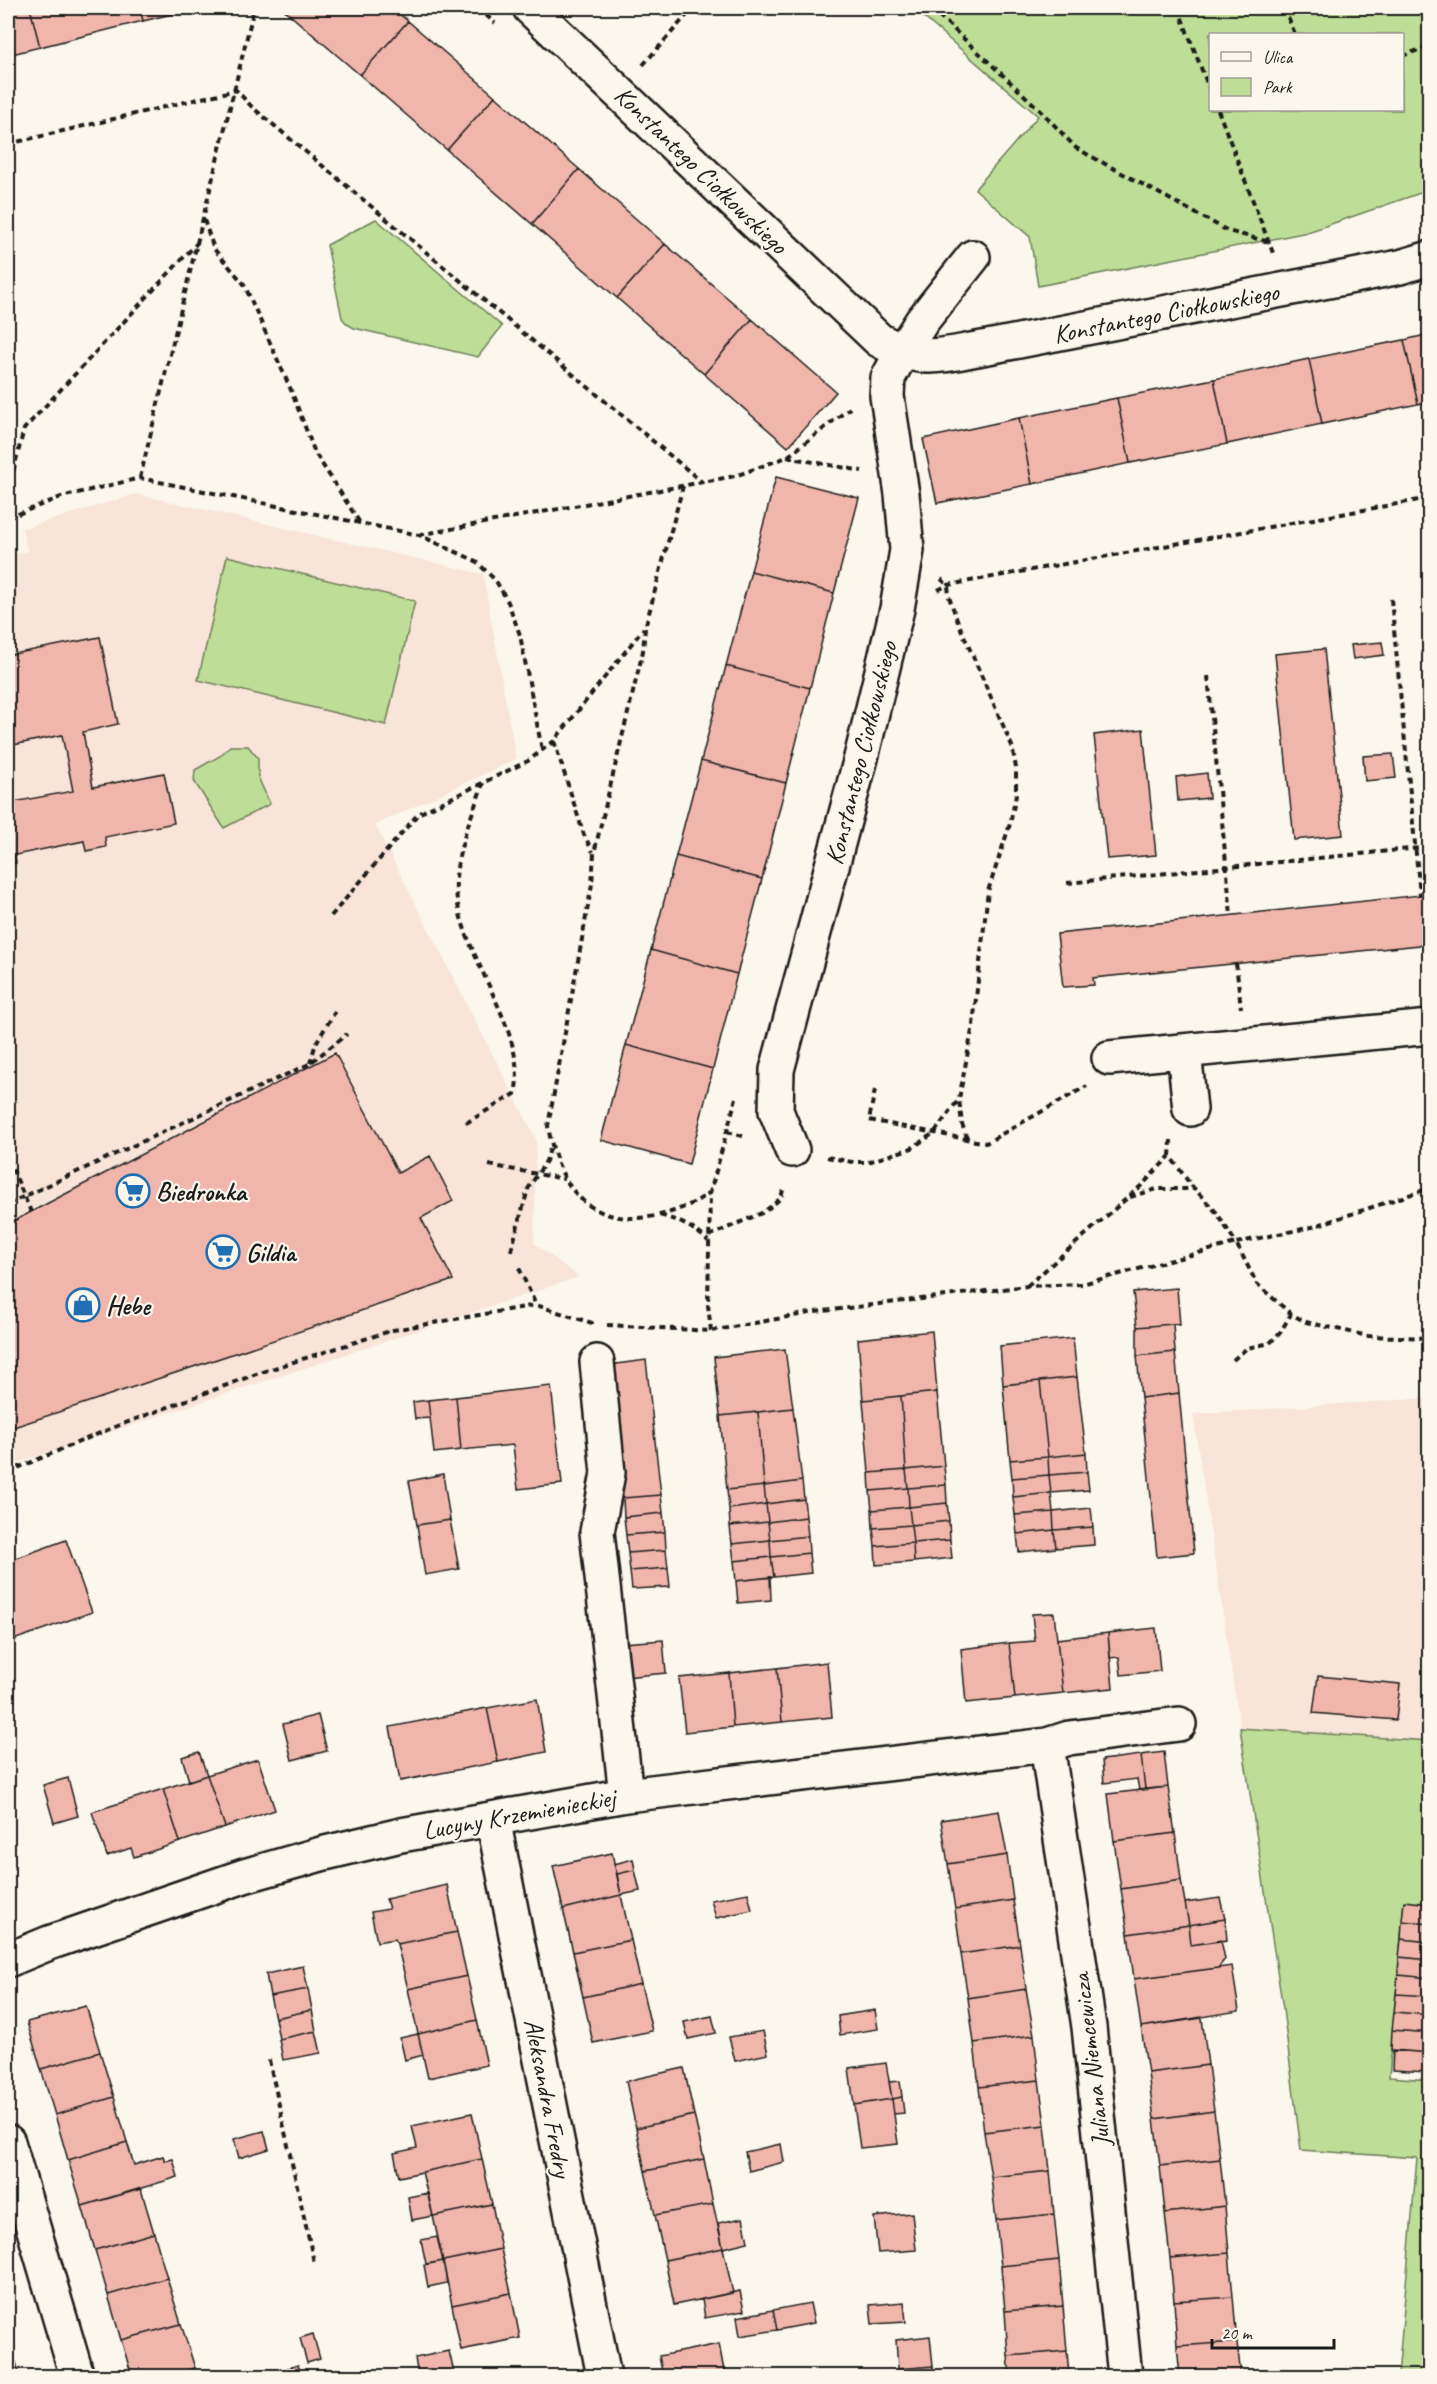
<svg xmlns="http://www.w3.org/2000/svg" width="1437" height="2384" font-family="Caveat,sans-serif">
<rect width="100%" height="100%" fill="#fbf7ec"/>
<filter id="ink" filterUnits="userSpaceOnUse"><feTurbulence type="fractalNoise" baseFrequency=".0167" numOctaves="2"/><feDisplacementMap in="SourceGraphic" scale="12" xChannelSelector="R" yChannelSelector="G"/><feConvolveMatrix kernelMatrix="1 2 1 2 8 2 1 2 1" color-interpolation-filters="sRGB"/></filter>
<g filter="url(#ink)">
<path fill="#f8e4d8" d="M136,494L483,574L516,759L375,825L536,1139L534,1243L579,1277L8,1466V555L28,551L22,529Z
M1429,1398V1741L1240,1728L1193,1414Z"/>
<path fill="#bede97" stroke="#6d7d5a" stroke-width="1.5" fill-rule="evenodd" d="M913,8H1429V190L1308,232L1038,286L1030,237L975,189L1038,116ZM1210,34H1402V110H1210Z
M376,219L502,326L478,357L354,328L347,324L342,318L327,245Z
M227,556L415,601L386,725L198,680Z
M230,746H248L258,758V777L270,804L224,828L194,781L195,770L220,756Z
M1240,1728L1429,1741L1430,1876L1427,1903L1404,1902L1389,2077L1429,2080V2376H1398L1417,2158L1301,2150L1283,2009Z"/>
<path fill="#f0b6ab" stroke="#1c1c1c" stroke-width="1.5" d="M8,8H30L40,47L8,55Z
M30,8H140L143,21L40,47Z
M140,8H196L143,21Z
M282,8H392L408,21L360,75Z
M408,21L495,96L447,150L360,75Z
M495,96L579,169L532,224L447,150Z
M579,169L665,244L617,298L532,224Z
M665,244L752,319L704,374L617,298Z
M752,319L836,392L788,447L704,374Z
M1430,334V402L1418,404L1404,340Z
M1404,340L1418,404L1322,424L1309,359Z
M1309,359L1322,424L1227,444L1214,379Z
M1214,379L1227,444L1130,463L1117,398Z
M1117,398L1130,463L1032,484L1019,418Z
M1019,418L1032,484L937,503L923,439Z
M776,477L859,498L834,593L751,571Z
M751,571L834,593L810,688L726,666Z
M100,637L118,724L83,732L93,787L164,773L174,823L105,837L106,847L86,851L84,841L15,855L16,863L8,866V803L73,791L62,735L8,746V655Z
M1382,642L1384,655L1353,659L1351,645Z
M1324,649L1343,835L1294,840L1275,654Z
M726,666L810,688L786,783L701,761Z
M1143,729L1156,855L1107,859L1094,735Z
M1393,754L1396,778L1365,781L1363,756Z
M701,761L786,783L762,879L676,856Z
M1207,773L1209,798L1178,801L1176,777Z
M676,856L762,879L737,974L651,950Z
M1430,894V944L1093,978L1094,985L1063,987L1057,934Z
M651,950L737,974L713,1069L626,1045Z
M626,1045L713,1069L689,1164L601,1140Z
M335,1053L398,1173L430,1156L453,1201L421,1218L453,1280L8,1429V1224Z
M1177,1288L1180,1325L1173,1324L1137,1327L1133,1292Z
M1173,1324L1175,1352L1137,1356V1327Z
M932,1331L937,1392L863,1400L858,1339Z
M1073,1338L1077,1377L1003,1385L1000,1346Z
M785,1349L793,1408L720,1416L714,1357Z
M1175,1352L1179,1393L1141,1398L1137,1356Z
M646,1360L661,1495L623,1498L609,1365Z
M1077,1377L1086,1453L1048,1457L1040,1381Z
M1040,1381L1048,1457L1010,1460L1003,1385Z
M551,1386L562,1484L518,1489L513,1445L461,1450L456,1397Z
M937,1392L944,1466L906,1470L901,1396Z
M1179,1393L1194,1553L1157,1557L1141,1398Z
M901,1396L906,1470L869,1473L863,1400Z
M456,1397L461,1450L434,1453L428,1400Z
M428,1400L430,1418L415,1419L413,1402Z
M793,1408L802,1481L764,1486L758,1412Z
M758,1412L764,1486L727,1490L720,1416Z
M1086,1453L1087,1472L1049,1475L1048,1457Z
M1048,1457L1049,1475L1012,1478L1010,1460Z
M944,1466L946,1485L908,1488L906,1470Z
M906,1470L908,1488L870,1491L869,1473Z
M1087,1472L1089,1490L1051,1493L1049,1475Z
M443,1474L450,1520L417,1525L409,1481Z
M1049,1475L1051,1493L1013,1497L1012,1478Z
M802,1481L804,1499L766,1504L764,1486Z
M946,1485L947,1503L909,1507L908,1488Z
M764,1486L766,1504L729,1509L727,1490Z
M908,1488L909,1507L872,1510L870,1491Z
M1051,1493L1053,1512L1015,1515L1013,1497Z
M661,1495L663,1513L624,1517L623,1498Z
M804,1499L806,1517L768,1522L766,1504Z
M947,1503L949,1521L911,1525L909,1507Z
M766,1504L768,1522L730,1526L729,1509Z
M909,1507L911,1525L873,1528L872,1510Z
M1091,1508L1093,1527L1054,1530L1053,1512Z
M1053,1512L1054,1530L1017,1534L1015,1515Z
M663,1513L665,1532L626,1535L624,1517Z
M806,1517L808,1536L770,1540L768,1522Z
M450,1520L459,1569L425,1575L417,1525Z
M949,1521L950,1540L913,1543L911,1525Z
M768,1522L770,1540L732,1544L730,1526Z
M911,1525L913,1543L875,1546L873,1528Z
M1093,1527L1094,1545L1056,1548L1054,1530Z
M1054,1530L1056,1548L1019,1552L1017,1534Z
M665,1532L666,1550L628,1553L626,1535Z
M808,1536L809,1553L771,1557L770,1540Z
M66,1540L92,1612L8,1642V1561Z
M770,1540L771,1557L734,1561L732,1544Z
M950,1540L952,1558L914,1562L913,1543Z
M913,1543L914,1562L876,1565L875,1546Z
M666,1550L668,1568L630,1571L628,1553Z
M809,1553L811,1573L774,1577L771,1557Z
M771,1557L774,1577L736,1581L734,1561Z
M668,1568L670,1587L632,1589L630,1571Z
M770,1577L771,1600L738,1603L736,1581Z
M1054,1613L1063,1693L1015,1698L1009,1643L1035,1641L1032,1614Z
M1156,1628L1160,1671L1121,1675L1119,1657L1110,1658L1108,1633Z
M1108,1633L1113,1688L1063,1693L1057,1639Z
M663,1640L666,1673L625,1677L622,1643Z
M1009,1643L1015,1698L966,1703L961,1649Z
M827,1662L832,1717L782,1722L777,1668Z
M777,1668L782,1722L733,1727L729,1673Z
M729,1673L733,1727L685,1732L679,1678Z
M1318,1676L1400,1684L1396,1720L1313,1713Z
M537,1699L546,1752L498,1762L487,1708Z
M487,1708L498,1762L400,1781L390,1727Z
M318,1715L327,1751L292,1760L283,1724Z
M199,1752L207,1775L189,1781L182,1757Z
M1164,1752L1168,1787L1145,1789L1141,1755Z
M1141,1755L1145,1789L1139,1790L1137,1779L1104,1783L1102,1760Z
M258,1759L275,1810L225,1827L207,1775Z
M207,1775L225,1827L180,1842L163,1789Z
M68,1778L78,1816L54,1823L43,1785Z
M1168,1787L1175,1833L1114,1841L1108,1794Z
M163,1789L180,1842L134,1857L131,1848L107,1856L92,1812Z
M999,1811L1007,1855L948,1864L941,1820Z
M1175,1833L1181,1880L1121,1889L1114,1841Z
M612,1853L621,1895L563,1909L553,1866Z
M1007,1855L1013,1900L955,1909L948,1864Z
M633,1859L635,1870L617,1874L614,1864Z
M635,1870L640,1891L621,1895L617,1874Z
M1181,1880L1189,1925L1128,1934L1121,1889Z
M447,1885L457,1932L397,1944L395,1939L377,1942L371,1912L389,1909L386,1899Z
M748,1893L752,1910L716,1918L711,1900Z
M621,1895L631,1940L573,1952L563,1909Z
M1220,1898L1225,1919L1189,1925L1185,1903Z
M1013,1900L1020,1945L961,1954L955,1909Z
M1404,1901L1430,1904V1924L1402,1921Z
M1225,1919L1227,1940L1191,1945L1189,1925Z
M1402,1921L1430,1924V1942L1401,1939Z
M1189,1925L1191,1945L1221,1940L1225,1959L1218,1968L1134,1979L1128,1934Z
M457,1932L467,1976L408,1989L397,1944Z
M1401,1939L1430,1942V1960L1399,1957Z
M631,1940L641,1984L583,1997L573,1952Z
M1020,1945L1026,1989L968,1998L961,1954Z
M1399,1957L1430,1960V1978L1398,1975Z
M303,1966L308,1989L270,1996L266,1974Z
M1232,1966L1239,2011L1141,2027L1134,1979Z
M1398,1975L1430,1978V1996L1396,1994Z
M467,1976L477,2020L418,2034L408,1989Z
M641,1984L652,2031L593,2043L583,1997Z
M308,1989L312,2010L275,2018L270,1996Z
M1026,1989L1034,2035L974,2043L968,1998Z
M1396,1994L1430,1996V2015L1394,2012Z
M86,2006L100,2052L41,2069L27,2022Z
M312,2010L316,2031L279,2039L275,2018Z
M875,2010L878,2029L840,2035L838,2016Z
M1394,2012L1430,2015V2033L1392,2030Z
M712,2016L716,2033L688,2039L684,2022Z
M1202,2018L1208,2065L1148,2073L1141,2027Z
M477,2020L487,2065L428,2078L418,2034Z
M1392,2030L1430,2033V2053L1391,2050Z
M316,2031L321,2053L283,2060L279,2039Z
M763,2031L768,2054L735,2061L729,2037Z
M418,2034L423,2055L405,2060L400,2038Z
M1034,2035L1039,2080L979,2087L974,2043Z
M1393,2050L1430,2053L1429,2072L1392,2070Z
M100,2052L114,2097L55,2115L41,2069Z
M886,2063L892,2099L854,2105L849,2068Z
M1208,2065L1214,2111L1154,2119L1148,2073Z
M684,2068L694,2115L636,2128L626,2081Z
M1039,2080L1045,2125L984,2132L979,2087Z
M900,2081L902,2097L892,2099L889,2082Z
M114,2097L127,2142L68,2160L55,2115Z
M902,2097L904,2113L894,2114L892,2099Z
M892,2099L898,2144L860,2148L854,2105Z
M1214,2111L1220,2159L1160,2166L1154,2119Z
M472,2113L482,2159L399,2177L394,2153L417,2148L412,2126Z
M694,2115L704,2159L645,2171L636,2128Z
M1045,2125L1050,2171L991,2177L984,2132Z
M264,2131L269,2149L239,2158L234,2139Z
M127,2142L134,2165L163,2156L165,2161L173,2159L178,2177L82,2206L68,2160Z
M781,2144L784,2162L749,2171L745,2152Z
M482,2159L492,2204L433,2216L422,2172Z
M704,2159L713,2204L655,2215L645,2171Z
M1220,2159L1225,2206L1165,2213L1160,2166Z
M1050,2171L1054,2214L996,2220L991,2177Z
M141,2189L154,2233L95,2250L82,2206Z
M428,2193L433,2216L412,2220L408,2197Z
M492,2204L501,2249L443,2261L433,2216Z
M713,2204L723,2248L665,2260L655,2215Z
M1225,2206L1229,2253L1170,2258L1165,2213Z
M912,2213L916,2250L878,2253L874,2217Z
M1054,2214L1059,2260L1001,2266L996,2220Z
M743,2218L748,2242L723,2248L718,2223Z
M154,2233L167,2278L108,2295L95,2250Z
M437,2237L443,2261L426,2264L421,2240Z
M723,2248L733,2293L674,2305L665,2260Z
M501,2249L511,2293L452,2305L443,2261Z
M1229,2253L1233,2297L1174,2301L1170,2258Z
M1059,2260L1063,2306L1005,2311L1001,2266Z
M443,2261L447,2283L428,2287L424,2265Z
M167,2278L181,2324L121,2340L108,2295Z
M740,2291L744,2311L705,2318L702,2299Z
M511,2293L520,2338L461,2350L452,2305Z
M1233,2297L1237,2342L1177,2346L1174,2301Z
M904,2302L906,2322L872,2324L870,2305Z
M810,2303L814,2323L777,2330L773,2310Z
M1063,2306L1067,2351L1008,2356L1005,2311Z
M773,2310L777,2330L740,2336L737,2317Z
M181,2324L195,2368L166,2376H132L121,2340Z
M313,2334L320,2359L307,2363L300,2338Z
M930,2336L933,2366L898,2369L896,2340Z
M1237,2342L1241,2376H1180L1177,2346Z
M719,2344L725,2376H663L659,2356Z
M11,2346L20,2376H8V2347Z
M449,2351L454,2373L434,2376H418L415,2358Z
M1067,2351L1069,2376H1010L1008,2356Z
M298,2365L302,2376H263Z
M933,2366L934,2376H899L898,2369Z
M195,2368L197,2376H166Z"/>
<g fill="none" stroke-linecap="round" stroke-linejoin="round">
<defs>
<path id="minor" d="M530,8L879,340C924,365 940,355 988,347L1400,267L1430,258
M1184,1051L1190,1109
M1109,1058L1430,1027
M792,1150L776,1111L777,1070L861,758L897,609L907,550L902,494L887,396L888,378L902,352L922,321L973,257
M597,1362L608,1473L597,1532L626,1795
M1047,1745L1089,2027L1125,2376
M493,1819L604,2376
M8,1960L49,1943L244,1876L321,1854L401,1835L626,1795L1047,1745L1069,1738L1179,1724
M8,2142L77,2376"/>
</defs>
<use href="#minor" stroke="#1c1c1c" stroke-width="38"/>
<path stroke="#1c1c1c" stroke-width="4" stroke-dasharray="6 4.5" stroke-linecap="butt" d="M478,8L495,23
M931,8L1039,109L1076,148L1228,231L1269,242
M1178,8L1210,91
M1284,8L1295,34
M1402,56L1430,46
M643,65L693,8
M1218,110L1273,253
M8,144L236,90L252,107L702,482
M204,220L214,249L244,284L291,390L315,453L360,523
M787,457L862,471
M140,478L254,8
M683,486L645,628L643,651L594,853L592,884L548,1126C558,1186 588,1228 655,1216C675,1212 692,1205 709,1193
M8,492L24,429L198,242
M8,518L61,497L140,478L419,535L476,561L496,581L508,602L520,635L542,750
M419,535L735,476L787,457L850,408
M941,579L948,585L949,597L958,622L1012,746L1016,768V795L1010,824L988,891L973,1025L959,1099L962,1124L968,1140
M938,590L948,585L1430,498
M1391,599L1420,895
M1208,676L1231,915
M554,741L584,835L593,852
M1067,883L1430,847
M331,916L418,814L528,761L554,741L644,628
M1425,944L1430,989
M1236,963L1241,1008
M310,1063L316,1043L335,1012
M875,1090L869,1120L986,1143L1087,1086
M466,1123L515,1094C529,1031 460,955 456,890C454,854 472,817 483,783
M727,1132L747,1137
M1171,1140L1170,1156L1190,1184L1217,1213L1236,1243L1312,1227L1430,1188
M827,1157L852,1162H868L912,1148L934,1133L959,1099
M8,1159L31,1212
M489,1165L564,1179
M1130,1197L1156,1189H1195
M8,1204L309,1064L347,1034
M660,1215C679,1221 694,1227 708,1241
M709,1236L764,1212L781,1198L784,1186
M511,1251L528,1189L546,1161L551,1146
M519,1268L536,1305L592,1323V1325
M1027,1286L1142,1185L1170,1156
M607,1325L711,1331L815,1312L1027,1286L1082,1284L1236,1243L1257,1284L1291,1314L1306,1322L1368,1336L1430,1338
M711,1331L708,1305L710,1193L736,1098
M1233,1360L1247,1348L1270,1343L1281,1331L1291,1314
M8,1472L112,1428L259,1373L393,1330L536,1305
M269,2060L314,2262"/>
<use href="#minor" stroke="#fbf7ec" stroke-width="33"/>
</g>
</g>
<defs>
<symbol id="supermarket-ring" viewBox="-11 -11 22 22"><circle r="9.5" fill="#fbf7ec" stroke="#1f6fb2" stroke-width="1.5"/><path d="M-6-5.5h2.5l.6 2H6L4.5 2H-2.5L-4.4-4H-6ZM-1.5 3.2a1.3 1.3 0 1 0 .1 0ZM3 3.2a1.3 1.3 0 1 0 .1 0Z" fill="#1f6fb2"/></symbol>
<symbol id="shop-ring" viewBox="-11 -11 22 22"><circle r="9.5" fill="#fbf7ec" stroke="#1f6fb2" stroke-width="1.5"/><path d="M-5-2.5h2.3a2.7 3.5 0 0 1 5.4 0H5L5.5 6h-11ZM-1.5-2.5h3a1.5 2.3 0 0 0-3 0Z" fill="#1f6fb2"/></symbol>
</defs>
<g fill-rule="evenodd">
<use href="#supermarket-ring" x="114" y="1172" width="38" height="38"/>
<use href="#supermarket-ring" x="204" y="1233" width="38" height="38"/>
<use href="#shop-ring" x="64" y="1286" width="38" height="38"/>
</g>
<g text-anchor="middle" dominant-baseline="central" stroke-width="4.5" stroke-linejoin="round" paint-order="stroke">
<g font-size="26" fill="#1c1c1c" stroke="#fbf7ec">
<text transform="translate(701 170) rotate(44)">Konstantego Ciołkowskiego</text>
<text transform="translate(1166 313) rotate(-11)">Konstantego Ciołkowskiego</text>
<text transform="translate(861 753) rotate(-76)">Konstantego Ciołkowskiego</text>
<text transform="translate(519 1814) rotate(-10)">Lucyny Krzemienieckiej</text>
<text transform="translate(1091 2060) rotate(-97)">Juliana Niemcewicza</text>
<text transform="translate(548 2098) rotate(79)">Aleksandra Fredry</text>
</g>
<g font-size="26" font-weight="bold" fill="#1c1c1c" stroke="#fbf7ec" text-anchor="start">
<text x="156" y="1191">Biedronka</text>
<text x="246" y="1252">Gildia</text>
<text x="106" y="1305">Hebe</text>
</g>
</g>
<rect width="1437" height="2384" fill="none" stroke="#fbf7ec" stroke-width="30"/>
<rect x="15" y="15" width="1407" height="2354" fill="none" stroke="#1c1c1c" stroke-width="2" filter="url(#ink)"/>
<rect x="1209" y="33" width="195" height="78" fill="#fbf7ec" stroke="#a29f99" stroke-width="1.5"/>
<rect x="1221" y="52" width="30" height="9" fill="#fbf7ec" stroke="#a29f99" stroke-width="1.5"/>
<text x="1263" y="63" font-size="18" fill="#1c1c1c">Ulica</text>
<rect x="1221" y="78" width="30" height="18" fill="#bede97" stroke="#a29f99" stroke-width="1.5"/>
<text x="1263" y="93" font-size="18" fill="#1c1c1c">Park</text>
<path d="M1212 2339v9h122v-9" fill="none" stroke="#1c1c1c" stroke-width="3"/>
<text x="1221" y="2339" font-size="18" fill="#1c1c1c" stroke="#fbf7ec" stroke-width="4.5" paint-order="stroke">20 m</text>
</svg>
